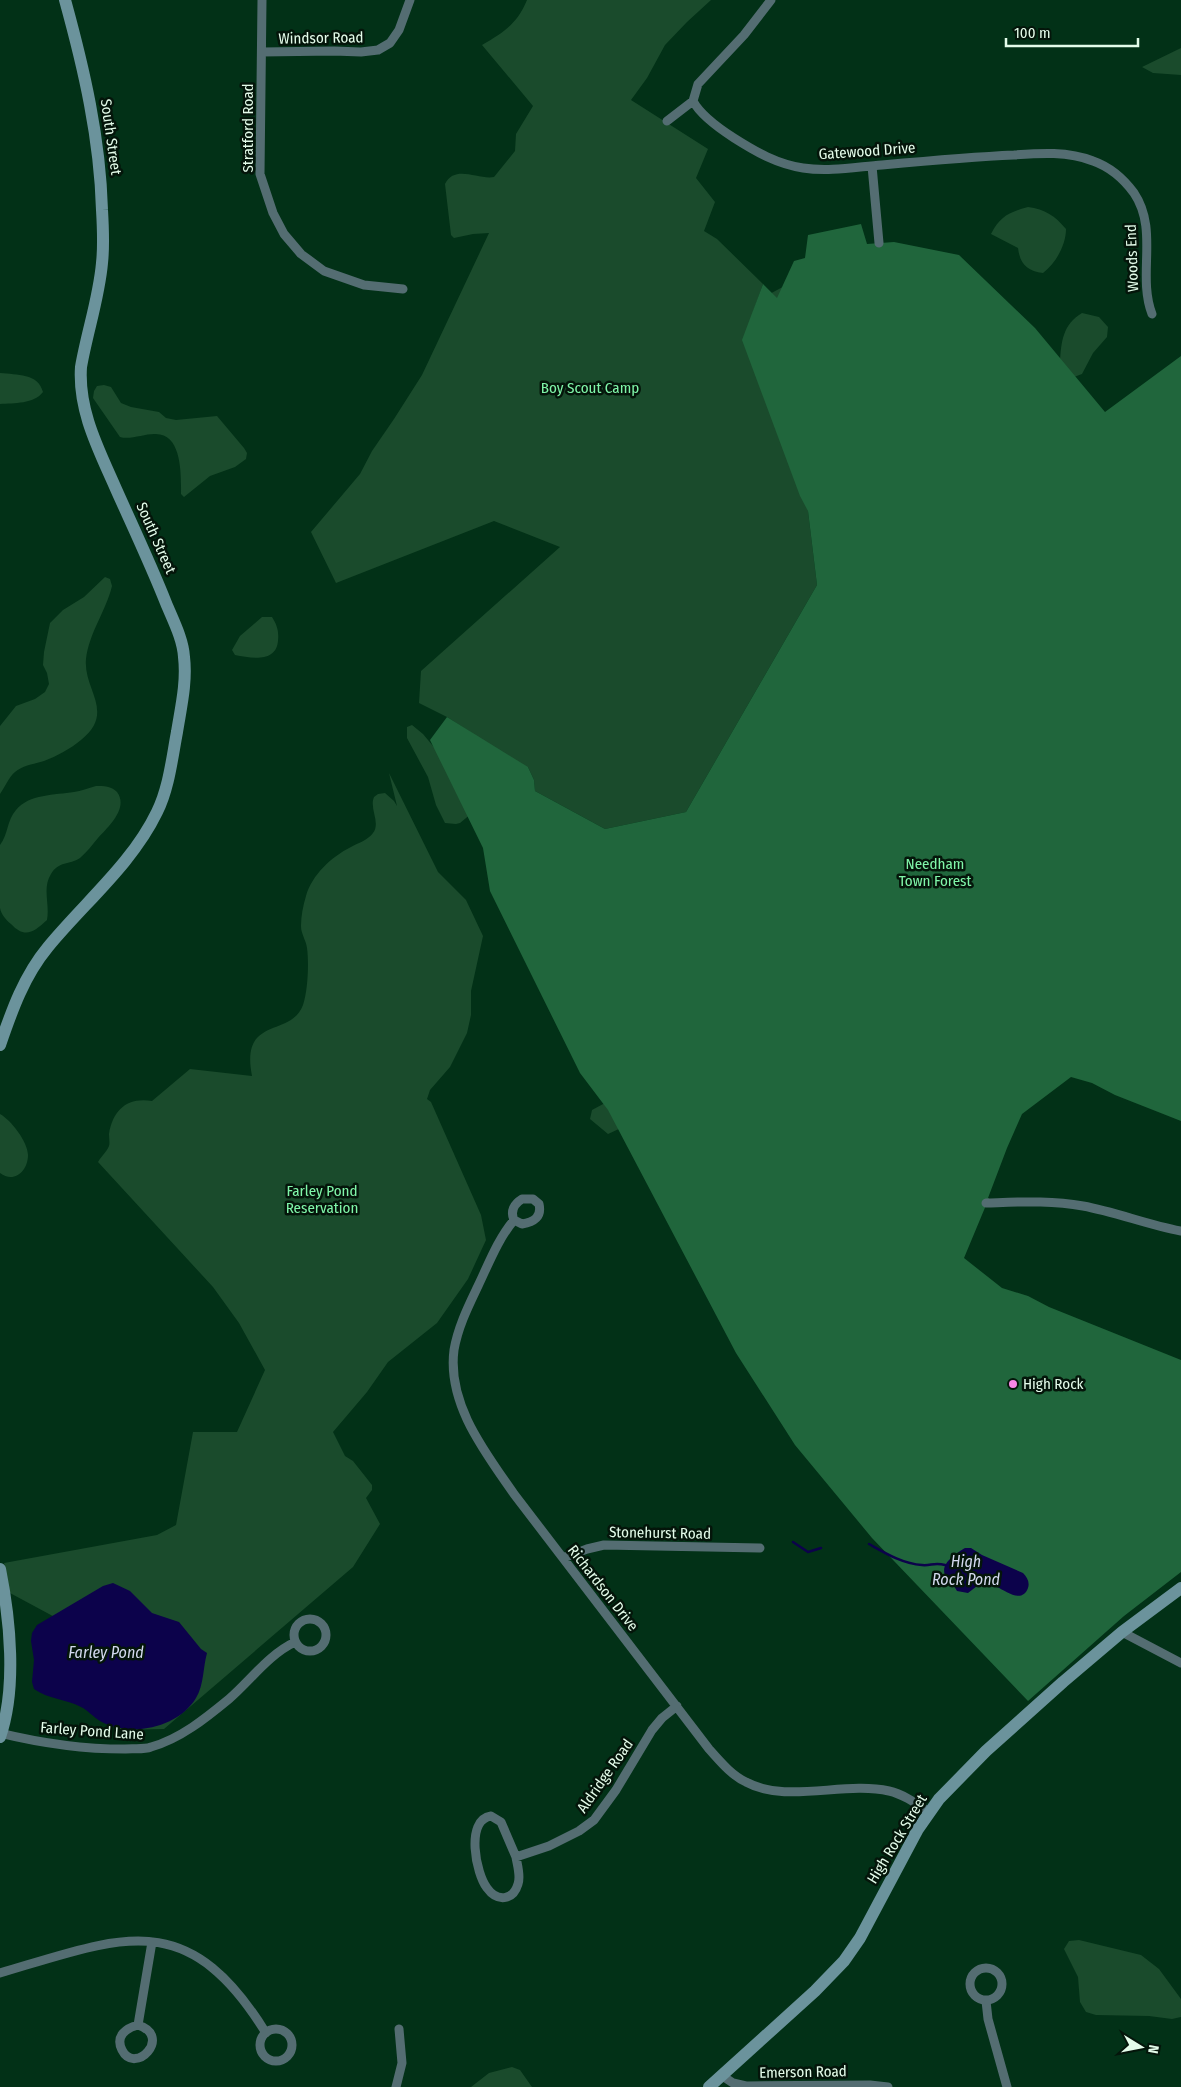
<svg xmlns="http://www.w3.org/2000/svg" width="1181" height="2087" font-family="'Fira Sans Condensed',sans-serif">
<rect width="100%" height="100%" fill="#023117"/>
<path fill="#1a4b2c" d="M527,0H711L687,22L665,45L647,78L631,100L708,149L696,178L715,202L704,231L717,239L763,284L753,312L764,297L792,282L808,511L817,585L686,812L605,829L535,791L534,780L528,767L460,823L456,824L445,823L436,805L428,777L407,738V727L412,725L423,734L438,752L472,733L447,717L419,703L421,671L560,547L494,521L336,583L311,532L360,474L372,451L394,419L422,375L489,233L473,234L454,238L451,235L445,184C455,164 478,180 494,177L515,151L516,134L533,106L482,45C504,32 517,24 527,0Z
M1181,48V75L1153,73L1142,67Z
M1028,207C1045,209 1055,216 1066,229C1066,245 1056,263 1043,273C1027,271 1020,264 1018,248L991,234C1000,216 1010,212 1028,207Z
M1082,313L1099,317L1108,327L1107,337L1093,353L1082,374L1074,377L1060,362C1061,342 1063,324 1082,313Z
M0,373C17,375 38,373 43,392C34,404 14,403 0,404Z
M104,385L111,387L121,403L131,407L159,412L166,418L176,420L217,416L244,448L247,453L246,459L235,467L210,476L184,497L181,494C181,477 183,432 154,434C144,434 130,440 120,437L93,398L94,391L97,386Z
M105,577L110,579L112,586C106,611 89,633 86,659C83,690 116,712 81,740C70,749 57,756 44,761C35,764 23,765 15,772C9,777 5,787 0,794V726L16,706L35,699L45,692L49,684L47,673L43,665L44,652L50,623L63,610L84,597Z
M262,617H272C277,625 279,631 278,641C276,663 251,658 235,655L232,650L240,636Z
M389,773L438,872L466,900L483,936L471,991V1015L467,1033L450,1067L430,1090L427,1099L431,1102L481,1215L486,1240L468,1279L437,1323L388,1362L367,1392L333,1432L345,1456L353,1461L372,1485V1490L366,1498L380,1524L353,1567L164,1729L116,1730L117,1715L62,1621L10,1593L4,1563L157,1535L176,1525L193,1432H237L265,1370L239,1323L213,1287L98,1162C101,1157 107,1151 109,1146C110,1143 109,1138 109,1134C113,1110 127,1097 152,1101L190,1069L252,1076C240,1015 291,1038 303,1005C308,991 309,962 307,948C306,940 301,934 301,926C301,916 303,906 306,896C312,875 331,857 351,847C358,843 368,840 373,833C381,822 369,809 374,797L378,794L385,793L394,801L397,806Z
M96,786C104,786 111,786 117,792C129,808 108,827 98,838C92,845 87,852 80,858C69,865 59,861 51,874C42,888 50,904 47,920C34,932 25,939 11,924C6,920 1,914 0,908C0,890 0,864 0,845C8,835 7,820 16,810C29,794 55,795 74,792C81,791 88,788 96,786Z
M605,1103L621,1128L608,1134L590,1119L592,1110Z
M0,1114C11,1120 28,1142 28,1155C28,1171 14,1184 0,1173Z
M1079,1940L1141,1955L1159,1969L1181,1999V2017L1172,2019L1149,2016L1096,2015L1086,2012L1080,2002L1078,1977L1064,1949L1069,1941Z
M512,2067L520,2070L532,2087H471L489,2073Z"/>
<path fill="#20663c" d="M861,224L867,244L894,242L959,255L1035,328L1105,412L1181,356V1121L1115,1095L1092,1083L1071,1077L1022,1114L1007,1148L988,1198H989L964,1258L1002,1288L1028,1296L1049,1307L1181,1360V1572L1124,1616L1028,1701L872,1538L795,1445L736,1353L608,1110L580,1073L490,891L483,848L430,740L447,717L528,767L534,780L535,791L605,829L686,812L817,585L808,511L800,496L742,340L763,284L777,298L794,261L805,258L808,235Z"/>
<path fill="#0c024b" d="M965,1548H971L982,1555L1023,1573C1027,1577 1030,1582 1028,1588C1022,1604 1006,1591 997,1587C992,1584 986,1583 981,1583L968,1593L957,1591C954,1585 947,1581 945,1575C940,1563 957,1553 965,1548Z
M113,1583L130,1591L152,1613L179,1622L201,1649L207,1653C203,1667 204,1685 196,1698C178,1728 130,1738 100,1721C93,1717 88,1710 81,1707C66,1699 48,1699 34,1689L32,1682L34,1660L31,1641L32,1633L37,1625L103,1586Z"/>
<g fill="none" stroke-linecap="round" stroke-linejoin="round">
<path stroke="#0c024b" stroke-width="2.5" d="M793,1542L808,1552L821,1548
M869,1544C885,1553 903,1564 922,1565C931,1566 934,1562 945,1565"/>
<path stroke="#546d72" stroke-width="9" d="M262,0L260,174L273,213L284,234L301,254L324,271L364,285L403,289
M262,52L334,51L361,52L378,50L390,43L399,30L410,0
M693,101C701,116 720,129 734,138C756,152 777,164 803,168C829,172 856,167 882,165C926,161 970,157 1014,155C1040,153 1068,151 1093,161C1110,167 1123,178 1134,193C1159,230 1137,275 1152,314
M667,121L693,101L698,84L744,35L771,0
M872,166L879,243
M986,1203C1019,1202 1051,1200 1083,1206C1116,1212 1148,1225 1181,1231
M514,1220C510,1211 514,1204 522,1199H533L539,1204C542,1217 534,1222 522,1224L514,1220C498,1239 489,1263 478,1286C468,1307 458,1327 454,1350C447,1404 485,1452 514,1494L709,1749C720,1761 731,1775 746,1782C786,1804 844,1781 889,1791C903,1794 917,1804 929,1812
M563,1558L587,1549L604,1545L760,1548
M294 1635a16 16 0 1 1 32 0a16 16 0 1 1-32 0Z
M1122,1632L1181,1663
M0,1733C41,1743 82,1749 125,1749C133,1748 143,1750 151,1747C180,1739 206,1718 229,1699C251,1680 268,1655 295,1642
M516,1857C517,1864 521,1876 518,1884C513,1901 497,1902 487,1888C476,1874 465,1820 491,1816L501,1822L516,1857L549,1846L579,1831L594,1820L616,1790L652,1730L662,1718L677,1706
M970 1984a16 16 0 1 1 32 0a16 16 0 1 1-32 0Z
M0,1973C122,1937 187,1905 266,2033
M986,2001L988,2019L1007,2087
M138,2025C173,2036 135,2076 122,2050C115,2036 126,2028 138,2025L152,1942
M260 2045a16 16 0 1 1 32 0a16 16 0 1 1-32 0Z
M721,2075L733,2083L746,2086L870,2085L888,2087
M396,2087L402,2063L399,2029"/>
<path stroke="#6b939c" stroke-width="12" d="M0,1045C12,1010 24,976 48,947C84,903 132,864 157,812C169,788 172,758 177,732C181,707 187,682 184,657C183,639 173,620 166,603C151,565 133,527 116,489C99,450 78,411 81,367C87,332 99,298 102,263C104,245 103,227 102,210C100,138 84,69 65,0
M0,1569C10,1619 17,1688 0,1737
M709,2087L815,1991L844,1961L860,1938L918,1829L939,1799L986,1751L1063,1682L1122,1632L1181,1588"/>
</g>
<circle fill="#fa87e7" stroke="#04150a" stroke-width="2" cx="1013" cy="1384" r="5"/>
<g text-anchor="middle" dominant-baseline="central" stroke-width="5" stroke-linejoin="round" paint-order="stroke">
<g font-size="15" fill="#e4fcea" stroke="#04150a">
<text transform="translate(321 38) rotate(-1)">Windsor Road</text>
<text transform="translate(248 128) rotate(-90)">Stratford Road</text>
<text transform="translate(111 137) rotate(82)">South Street</text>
<text transform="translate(867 151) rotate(-4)">Gatewood Drive</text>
<text transform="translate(1132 258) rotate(-92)">Woods End</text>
<text transform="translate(156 538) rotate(66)">South Street</text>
<text transform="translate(660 1533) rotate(1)">Stonehurst Road</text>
<text transform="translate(603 1588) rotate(52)">Richardson Drive</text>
<text transform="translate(92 1731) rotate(4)">Farley Pond Lane</text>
<text transform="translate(605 1776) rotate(-55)">Aldridge Road</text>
<text transform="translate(897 1839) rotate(-59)">High Rock Street</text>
<text transform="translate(803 2072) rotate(-1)">Emerson Road</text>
</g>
<g font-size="15" fill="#80f6a9" stroke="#04150a">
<text x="590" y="388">Boy Scout Camp</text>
<text x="935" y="864">Needham<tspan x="935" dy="17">Town Forest</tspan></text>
<text x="322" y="1191">Farley Pond<tspan x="322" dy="17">Reservation</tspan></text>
</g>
<g font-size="15" fill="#e4fcea" stroke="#04150a" text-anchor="start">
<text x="1023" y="1384">High Rock</text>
</g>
<g font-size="16" font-style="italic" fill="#d3d9ee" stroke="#04150a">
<text x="966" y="1561">High<tspan x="966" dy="18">Rock Pond</tspan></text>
<text x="106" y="1652">Farley Pond</text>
</g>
</g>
<g transform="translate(1141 2047) rotate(100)" stroke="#04150a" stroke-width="4" paint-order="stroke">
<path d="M0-4L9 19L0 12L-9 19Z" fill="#e4fcea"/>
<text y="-8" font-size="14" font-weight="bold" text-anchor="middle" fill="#e4fcea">N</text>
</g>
<path d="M1006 38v8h132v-8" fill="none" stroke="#e4fcea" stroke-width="2.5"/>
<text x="1014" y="38" font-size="15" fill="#e4fcea" stroke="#04150a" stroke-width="4" paint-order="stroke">100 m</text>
</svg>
